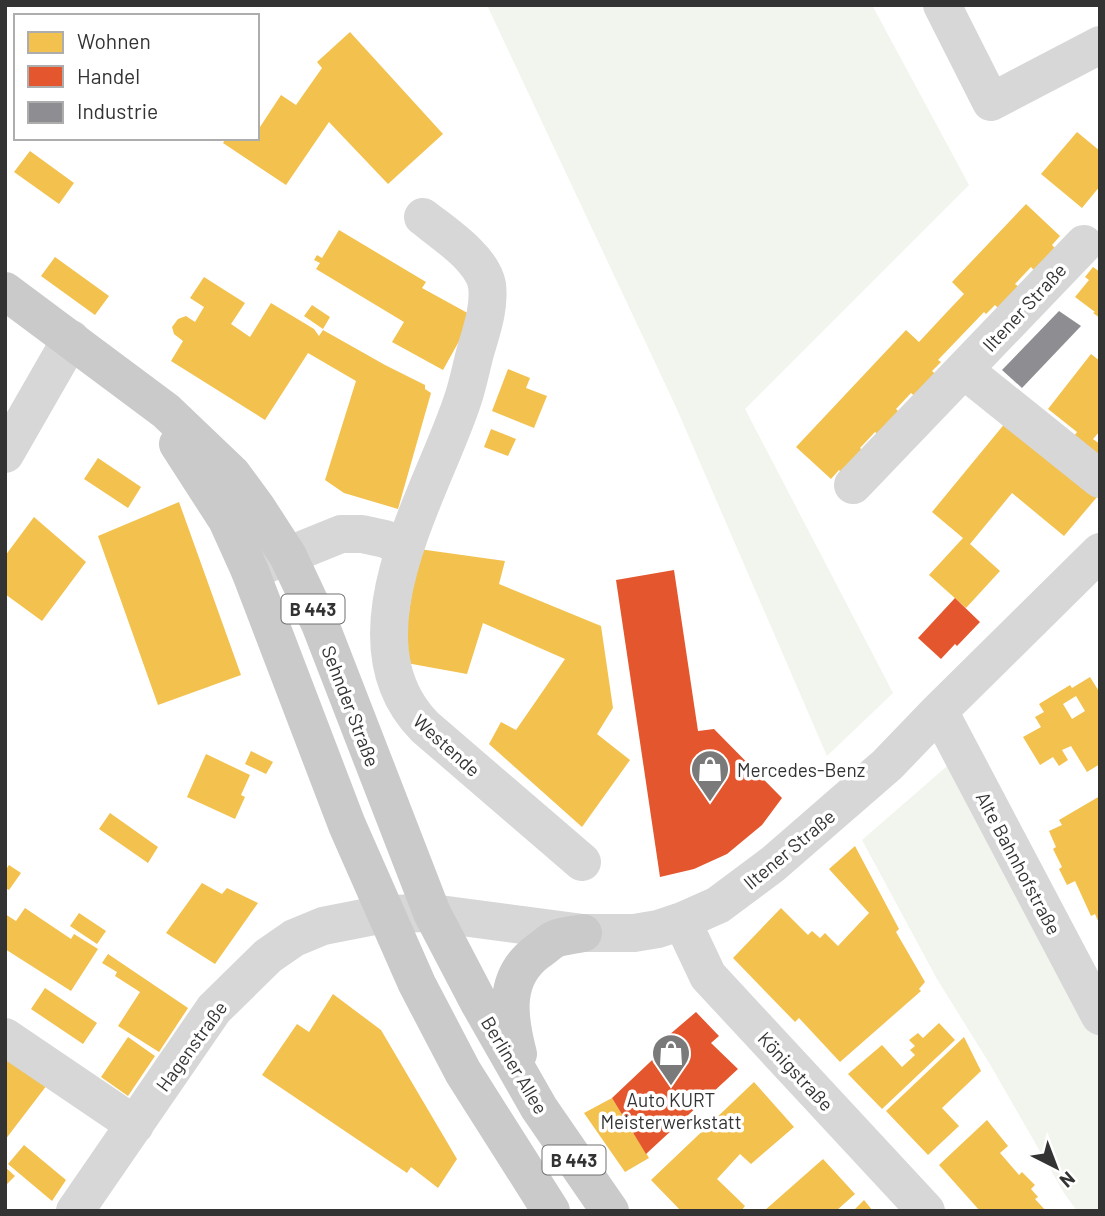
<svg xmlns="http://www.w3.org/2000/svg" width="1105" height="1216" font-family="Barlow,sans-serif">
<rect width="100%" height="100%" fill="#fff"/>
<path fill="#f1f5ed" d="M487,5H872L969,185L745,409L893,693L827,756L676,407Z
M953,761L1100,1037V1211H1077L1064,1193L991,1066L937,979L862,840Z"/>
<path fill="#f2c14e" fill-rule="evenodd" d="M350,32L443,134L388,184L329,122L286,185L223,143L226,138H257V125L260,127L281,95L296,105L322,68L317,62Z
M1077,132L1100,151V186L1082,208L1041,174Z
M30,151L74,183L59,204L14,172Z
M1026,204L1060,236L1052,245L1059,252L1038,274L1031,267L1015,284L1023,290L1002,312L995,305L986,314L984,312L938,360L941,362L932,371L940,378L919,400L911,393L896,409L903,416L882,438L875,432L860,448L867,455L846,477L839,470L831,479L796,447L906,330L919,342L946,313L964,294L952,282Z
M339,230L426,282L422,288L473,316L443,370L392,342L404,322L316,269L320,263L314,260L317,255L322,258Z
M55,257L109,296L95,315L41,276Z
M1093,267L1100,272V318L1093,313L1095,312L1075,297L1089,280L1085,277Z
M204,277L245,303L231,324L250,337L271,303L314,329L319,336L323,330L385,365L425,385V389L431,393L398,509L344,493L325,480L356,381L308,353L265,420L171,361L183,341L174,334L172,327L178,319L186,316L195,322L204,307L190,298Z
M312,305L330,317L323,329L304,316Z
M1091,354L1100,361V431L1093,439L1100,444V467L1069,443L1077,432L1048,409Z
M508,369L530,378L526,388L547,396L534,428L492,411Z
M1006,422L1097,497L1064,536L1012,493L970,544L1000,571L966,608L929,575L963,538L932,512Z
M491,429L516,439L508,456L484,447Z
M98,458L141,487L128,508L84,479Z
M179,502L241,675L158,705L98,536Z
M34,517L86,562L42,621L5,594V556Z
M419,549L505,561L499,584L601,626L613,708L597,734L630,760L582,827L489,744L501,722L516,730L565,659L483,623L467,674L401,662Z
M1090,677L1100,693V764L1087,772L1071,746L1062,750L1068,760L1059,766L1053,757L1040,765L1023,737L1041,727L1035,717L1044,712L1039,704L1070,685L1072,688ZM1076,696L1085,711L1072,719L1063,704Z
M251,751L273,762L266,774L245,764Z
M206,754L250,775L241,795L245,797L235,819L187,797Z
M1100,796V925L1095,914L1091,916L1075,881L1067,885L1059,869L1062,867L1053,849L1056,847L1049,831L1062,825L1059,820Z
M110,813L158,847L148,863L99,829Z
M855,846L899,929L896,932L925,982L919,989L921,991L840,1062L799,1018L795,1022L733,958L781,908L808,935L812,931L820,938L825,933L838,946L869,913L829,869Z
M9,865L21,873L9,890L5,888V871Z
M202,883L222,894L227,888L258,903L215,964L166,933Z
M25,908L71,939L74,934L98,949L71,991L5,949V914L16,921Z
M79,913L106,931L97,944L70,926Z
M108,954L188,1008L159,1052L118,1026L140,992L115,976L117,972L102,963Z
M45,988L97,1023L83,1044L31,1009Z
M333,994L381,1030L457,1159L438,1188L411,1167L407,1173L262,1075L297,1024L309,1032Z
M939,1023L955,1040L882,1109L848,1074L882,1045L902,1067L915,1055L910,1050L915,1046L909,1040L918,1033L923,1038Z
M128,1037L155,1056L128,1096L101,1077Z
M964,1037L981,1071L942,1108L959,1126L928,1155L886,1111Z
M5,1055L47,1085L5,1140Z
M754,1082L794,1127L751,1164L740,1154L717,1179L745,1206L741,1211H681L651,1180Z
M612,1098L649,1158L625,1172L584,1113Z
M987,1120L1008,1146L1000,1153L1019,1175L1022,1172L1035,1185L1031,1189L1038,1197L1035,1199L1046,1211H980L939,1165Z
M24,1145L66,1180L52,1201L8,1164Z
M823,1159L855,1194L836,1211H764Z
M5,1167L15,1176L5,1186Z
M864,1200L873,1211H853Z"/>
<path fill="#e4572e" d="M674,570L698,731L714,729L782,798L762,825L727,854L694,869L660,877L616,580Z
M955,598L980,622L957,646L955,644L941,659L918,638Z
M696,1012L719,1036L711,1043L738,1069L646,1154L612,1098L667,1046L662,1041Z"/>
<path fill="#8d8d92" d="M1059,311L1081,326L1022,388L1002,370Z"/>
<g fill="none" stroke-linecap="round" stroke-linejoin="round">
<path stroke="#d7d7d7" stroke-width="38" d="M942,5L991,102L1100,45
M423,217C443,233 482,258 487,285C490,308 481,332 475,353C471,368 468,384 463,399C432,494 338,638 425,727L582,862
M964,370L1100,479
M5,454L71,339
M853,485L1084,244
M250,571L341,534H362L385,539L404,547
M939,711L1100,1016
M682,921L708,976L926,1211
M5,1037L135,1125
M75,1211L214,1009L268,956L294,938L323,926L384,914L432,913L583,933H634L658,929L682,921L718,905L773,864L887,765L939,711L1100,552"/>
<path stroke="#cacaca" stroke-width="38" d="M5,291L166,411L232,474L257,508L288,556L320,624L432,913L478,1001L539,1108L610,1211
M178,444L227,520L250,571L347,825L417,984L463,1072L551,1211
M518,1054C508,1016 503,978 537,952C543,948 549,942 555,939C563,936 574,935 583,933"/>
</g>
<defs>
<symbol id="shop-pin" viewBox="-11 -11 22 30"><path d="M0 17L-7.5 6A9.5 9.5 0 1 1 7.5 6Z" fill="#7a7a7a" stroke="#fff"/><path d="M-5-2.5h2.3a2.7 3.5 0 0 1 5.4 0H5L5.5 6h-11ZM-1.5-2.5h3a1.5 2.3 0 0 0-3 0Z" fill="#fff"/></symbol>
</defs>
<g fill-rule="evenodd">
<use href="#shop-pin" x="688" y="747" width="44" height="60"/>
<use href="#shop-pin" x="649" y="1031" width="44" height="60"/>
</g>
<g text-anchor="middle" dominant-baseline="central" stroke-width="7" stroke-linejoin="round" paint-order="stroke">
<g fill="#fff" stroke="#707070" stroke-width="2">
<rect x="281.5" y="594.5" width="63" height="29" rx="5"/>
<rect x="542.5" y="1145.5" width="63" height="29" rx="5"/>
</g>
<g font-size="18" font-weight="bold" fill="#333">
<text x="313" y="609">B 443</text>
<text x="574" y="1160">B 443</text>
</g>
<g font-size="19" fill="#333" stroke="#fff">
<text transform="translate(1024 307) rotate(-47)">Iltener Straße</text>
<text transform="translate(351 706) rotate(69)">Sehnder Straße</text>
<text transform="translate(447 745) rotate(42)">Westende</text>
<text transform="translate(789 849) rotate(-40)">Iltener Straße</text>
<text transform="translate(1019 863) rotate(62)">Alte Bahnhofstraße</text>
<text transform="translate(191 1046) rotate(-54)">Hagenstraße</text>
<text transform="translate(515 1065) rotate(59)">Berliner Allee</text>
<text transform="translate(796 1071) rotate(47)">Königstraße</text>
</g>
<g font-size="19" fill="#333" stroke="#fff" text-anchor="start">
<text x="737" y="769">Mercedes-Benz</text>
<text x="671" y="1099" text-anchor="middle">Auto KURT<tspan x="671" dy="22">Meisterwerkstatt</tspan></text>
</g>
</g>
<rect width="1105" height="1216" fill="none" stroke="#333333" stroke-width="14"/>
<rect x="14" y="14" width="245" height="126" fill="#ffffff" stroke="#adadad" stroke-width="2"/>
<rect x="28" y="32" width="35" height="21" fill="#f2c14e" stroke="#adadad" stroke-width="2"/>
<text x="77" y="49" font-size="21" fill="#333333">Wohnen</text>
<rect x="28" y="66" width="35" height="21" fill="#e4572e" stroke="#adadad" stroke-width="2"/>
<text x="77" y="84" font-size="21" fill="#333333">Handel</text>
<rect x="28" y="102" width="35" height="21" fill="#8d8d92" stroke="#adadad" stroke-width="2"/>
<text x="77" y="119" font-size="21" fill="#333333">Industrie</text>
<g transform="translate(1056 1167) rotate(138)" stroke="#ffffff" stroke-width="5" paint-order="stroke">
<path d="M0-5L12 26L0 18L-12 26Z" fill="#333333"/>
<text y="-10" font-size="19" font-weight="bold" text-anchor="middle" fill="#333333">N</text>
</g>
</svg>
